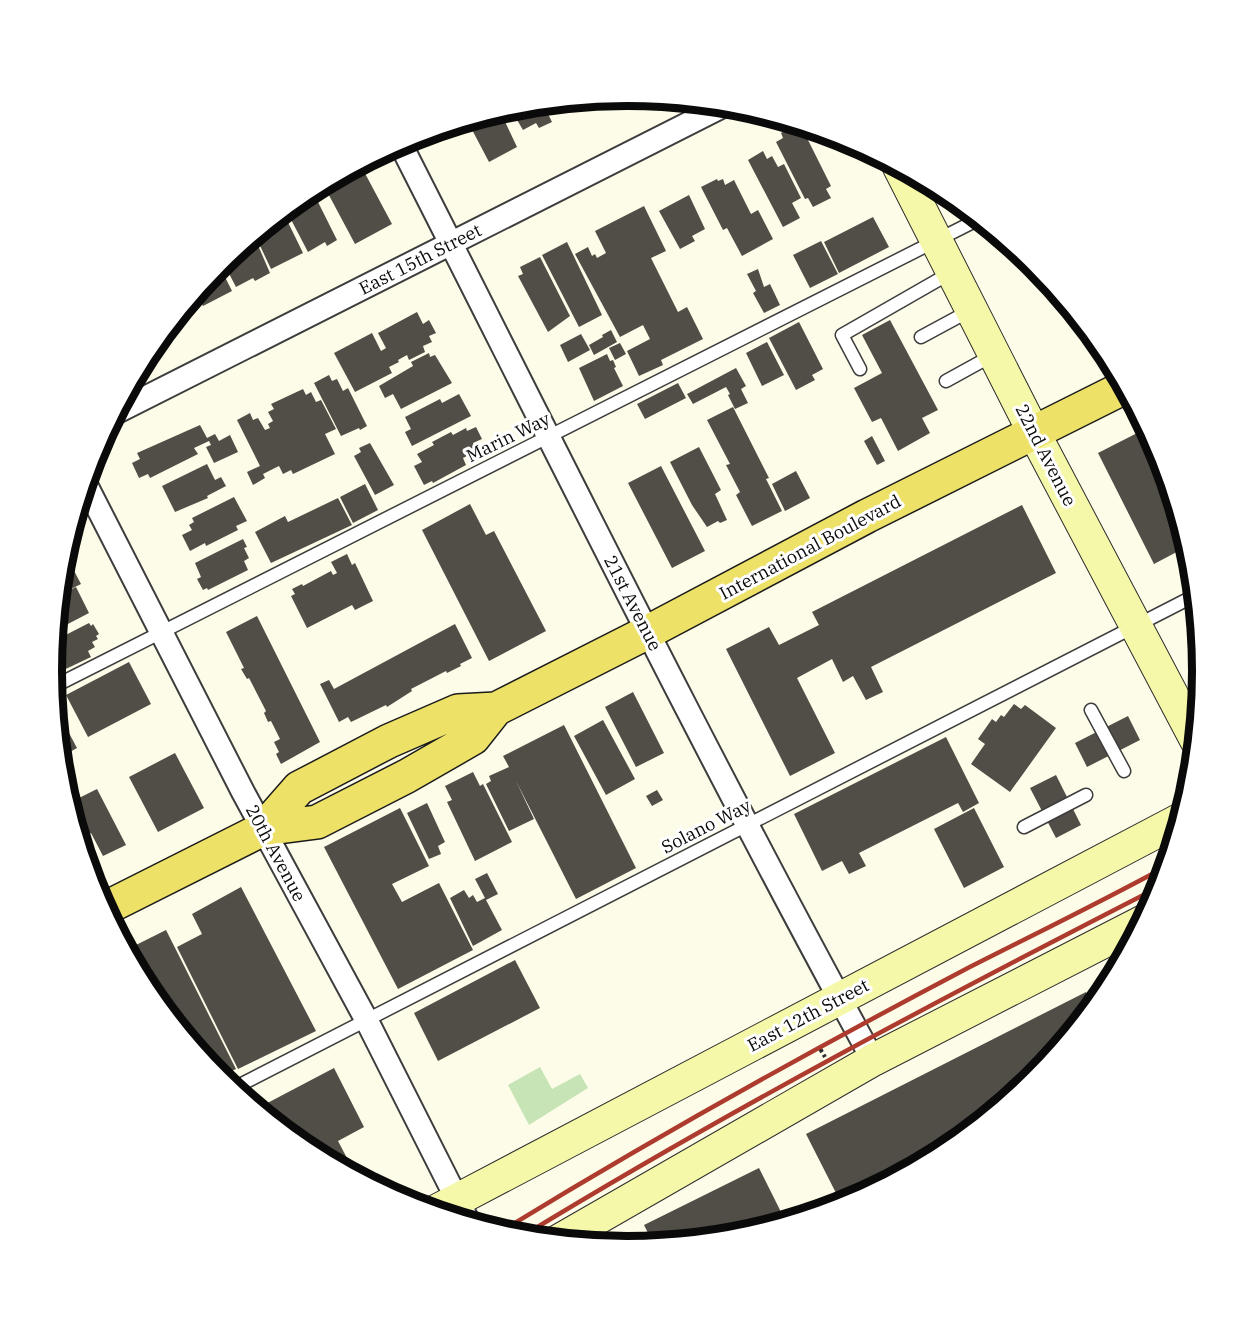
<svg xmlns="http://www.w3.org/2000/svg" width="1254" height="1343" font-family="'IBM Plex Serif',serif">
<rect width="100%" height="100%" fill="#fdfce8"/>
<path fill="#c7e4b6" d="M540,1067L552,1089L580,1074L588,1088L529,1125L508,1085Z
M942,1153L847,1204L771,1227Z"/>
<path fill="#514d47" d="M572,101L575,106L559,114L554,104Z
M543,104L552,122L539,128L536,123L523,130L510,108Z
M500,111L517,147L489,162L469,124L465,125L463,122Z
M794,126L796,131L802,128L831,186L826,189L831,198L813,207L808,198L805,199L776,142L783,138L781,133Z
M763,151L767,159L772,156L778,167L784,164L801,198L792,203L800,218L783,227L748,160Z
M360,164L392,224L355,244L323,184Z
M717,179L718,181L723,179L725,185L734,180L751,214L758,210L773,239L742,256L727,228L723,230L701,187Z
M312,190L337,240L327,246L325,242L308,252L286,210Z
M689,195L705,229L692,236L695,241L680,249L659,211Z
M644,206L666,251L651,258L678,312L687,307L703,339L661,360L663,365L639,376L627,351L650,339L643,325L620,337L575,254L588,247L592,256L595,254L597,258L606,253L595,231Z
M283,212L303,253L271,269L255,235Z
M873,217L889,247L839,273L824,242Z
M254,236L270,273L255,281L253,278L236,287L223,262Z
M821,241L838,274L810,288L793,255Z
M567,242L602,315L579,327L542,255Z
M540,257L570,316L548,332L518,276L523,274L520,267Z
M219,265L232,291L203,306L200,300L195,302L193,297Z
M758,269L764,287L770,284L780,305L764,313L753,293L756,291L747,274Z
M417,312L423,324L429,320L436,333L429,336L432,342L423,346L425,352L409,360L407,355L398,360L399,362L389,367L392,373L355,392L334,353L372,333L381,351L386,348L378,333Z
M1078,319H1079L1100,344L1093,348Z
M890,320L938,410L922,418L930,433L898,451L881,418L872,422L854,388L882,373L862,335Z
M799,322L823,369L812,375L815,380L796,390L769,338Z
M611,330L617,342L594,355L589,345L603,337L602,335Z
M581,334L590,350L568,362L560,345Z
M767,342L784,375L762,386L746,353Z
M620,343L626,354L615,360L609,348Z
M429,353L430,357L435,355L452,383L401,409L393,394L385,398L379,386L413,366L411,362Z
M607,354L610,361L613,360L616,367L614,368L623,386L594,401L579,368Z
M736,368L746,386L741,389L748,403L735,409L728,395L730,394L726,387L693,404L687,394Z
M329,375L332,381L337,379L343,391L348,388L367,426L360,430L359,428L341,436L314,383Z
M678,383L686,398L645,419L637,404Z
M303,389L306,395L311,392L316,402L321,400L336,429L325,434L335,454L293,474L291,470L283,474L279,466L263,474L265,478L253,485L247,472L260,466L237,420L250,413L253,420L258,418L265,430L270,428L268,424L273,421L268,412L274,409L271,404Z
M459,394L471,416L412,446L405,432L411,429L405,417L440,399L442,403Z
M733,407L769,478L766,479L782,511L752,526L736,495L740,492L726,465L730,464L707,420Z
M200,425L207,438L215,434L219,441L230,435L238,452L214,463L206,447L211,445L209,441L194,448L198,454L150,478L148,474L139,478L132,463L140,459L137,453Z
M476,427L482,439L473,443L477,451L463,458L466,465L433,483L432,481L424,485L414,466L422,462L417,454L434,445L432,442L451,432L453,435L466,428L467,431Z
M1147,428L1159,451L1188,546L1154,564L1098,453Z
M872,436L885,461L877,465L864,441Z
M370,443L394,485L375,495L354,456L361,452L359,448Z
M699,447L721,490L715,494L727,520L720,523L718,521L707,527L692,505L670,462Z
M207,464L215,480L221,477L226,486L207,496L208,498L175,512L162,486Z
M661,466L705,551L672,568L628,483Z
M796,471L810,498L785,511L772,484Z
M365,484L378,510L353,523L340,497Z
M234,497L247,521L236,526L238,530L206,546L205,543L190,551L182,535L192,530L189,525L194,522L192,518Z
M338,498L352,525L271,563L255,532L285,516L288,522Z
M470,504L486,535L494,531L546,631L489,661L422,530Z
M1022,505L1056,573L871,667L883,692L866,700L853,676L843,682L832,659L797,678L835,753L790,776L726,649L769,627L779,645L819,625L812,612Z
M243,539L247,547L244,548L249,558L244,561L248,570L208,590L207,588L203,590L197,579L201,577L195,563Z
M68,541L75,556L62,563V559Z
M347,554L352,565L355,563L373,601L355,610L352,605L307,628L291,596L295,594L292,589L302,584L303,586L331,571L333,575L337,573L331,562Z
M72,567L81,584L59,595L61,573Z
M76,587L89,613L66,625L67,627L55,634L58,596Z
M257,616L320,742L281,764L276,754L279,752L274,742L280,739L271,721L268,722L264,713L266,711L249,678L247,679L241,669L244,668L226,632Z
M89,623L91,626L93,624L99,634L96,636L98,639L92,642L95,647L88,651L91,657L51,676L54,641Z
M455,624L472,658L460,664L461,666L447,673L446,671L411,689L412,691L387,707L386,705L351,722L348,717L339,722L320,684L329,680L334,689Z
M129,662L151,704L88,737L66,695Z
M633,692L664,753L636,767L605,707Z
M1014,704L1021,709L1025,705L1056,728L1010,792L971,764L985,744L978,739L992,719L996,722L1001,715L1004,717Z
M54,705L77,748L61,757L59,754Z
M1128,716L1140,740L1087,767L1075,743Z
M603,720L635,779L606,795L574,736Z
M564,725L636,868L576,899L516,781L534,819L509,831L486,784L491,781L489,776L509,767L503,756Z
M946,737L979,803L963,812L958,803L859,853L866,866L849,874L842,861L822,871L794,814Z
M175,753L204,808L158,832L129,777Z
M64,757L75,779L64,784L60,759Z
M473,772L480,786L483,784L512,842L475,861L447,802L452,800L445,786Z
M1056,775L1081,825L1056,838L1030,788Z
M97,789L126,845L103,856L91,833L88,835L71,802Z
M657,790L663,800L652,806L646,796Z
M427,803L445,842L438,846L441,854L429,859L407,813Z
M70,807L97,859L86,864L69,808Z
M400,808L429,866L392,884L402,902L439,883L473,950L398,989L324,847Z
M974,808L1004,867L964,888L934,829Z
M487,873L498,894L486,900L502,930L473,946L450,898L464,890L469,898L473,895L477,902L485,898L475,879Z
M241,887L316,1031L238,1069L177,947L202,934L192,914Z
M166,930L236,1069L219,1077L148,991L126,950Z
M515,960L540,1008L438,1061L414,1013Z
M1086,992L1094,1006L1034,1079L956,1143L836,1193L806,1134Z
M334,1068L364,1127L338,1141L357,1177L307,1150L256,1109Z
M759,1168L783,1216L739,1236L654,1245L644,1225Z"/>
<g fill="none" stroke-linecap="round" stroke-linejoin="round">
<defs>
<path id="service" d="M921,337L971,310
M860,369L842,335L952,272
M946,381L995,354
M53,687L979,219
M1091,710L1124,771
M1024,827L1086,795
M232,1089L1196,595"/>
<path id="minor" d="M400,143C556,450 708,759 873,1060
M115,413L725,105
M85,483L243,792L367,1021L469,1223"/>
<path id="secondary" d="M899,167L1034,433L1196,740
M434,1212L1181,819
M558,1241L873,1060L1144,921"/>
<path id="primary" d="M263,829L299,788L389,741L458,711L496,709L648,632L867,516L1125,387
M104,909L263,829L317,822L407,776L473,738L496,709"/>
</defs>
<use href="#service" stroke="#3d3d3d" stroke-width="15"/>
<use href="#minor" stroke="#3d3d3d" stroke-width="26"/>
<use href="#secondary" stroke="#2c2c2c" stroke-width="34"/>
<use href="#primary" stroke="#1b1b1b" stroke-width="36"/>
<path stroke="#2c2c2c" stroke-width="4" stroke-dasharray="6 3" stroke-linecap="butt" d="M819,1047L825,1057"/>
<use href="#service" stroke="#fff" stroke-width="12"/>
<use href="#minor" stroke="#fff" stroke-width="22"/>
<use href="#secondary" stroke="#f5f8a8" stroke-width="32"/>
<use href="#primary" stroke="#ede168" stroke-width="33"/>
<path stroke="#ad3b2e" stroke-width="4.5" d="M500,1232C652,1139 808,1052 966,969C1033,935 1101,902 1167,866
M521,1237C729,1110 944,997 1161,886"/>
</g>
<g text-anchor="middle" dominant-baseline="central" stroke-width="6" stroke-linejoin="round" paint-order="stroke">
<g font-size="18" fill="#0a0a0a" stroke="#fff">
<text transform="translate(420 259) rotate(-27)">East 15th Street</text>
<text transform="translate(508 437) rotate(-26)">Marin Way</text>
<text transform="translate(1046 455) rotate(63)">22nd Avenue</text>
<text transform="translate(810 547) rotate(-28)">International Boulevard</text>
<text transform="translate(633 603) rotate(63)">21st Avenue</text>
<text transform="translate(706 826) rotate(-27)">Solano Way</text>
<text transform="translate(276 853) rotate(62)">20th Avenue</text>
<text transform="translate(808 1015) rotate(-28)">East 12th Street</text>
</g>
</g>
<path d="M0 0H1254V1343H0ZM62 671a565 565 0 1 1 1130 0a565 565 0 1 1-1130 0Z" fill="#fff" fill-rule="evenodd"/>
<path fill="none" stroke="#0a0a0a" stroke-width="8" d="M62 671a565 565 0 1 1 1130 0a565 565 0 1 1-1130 0Z"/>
</svg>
